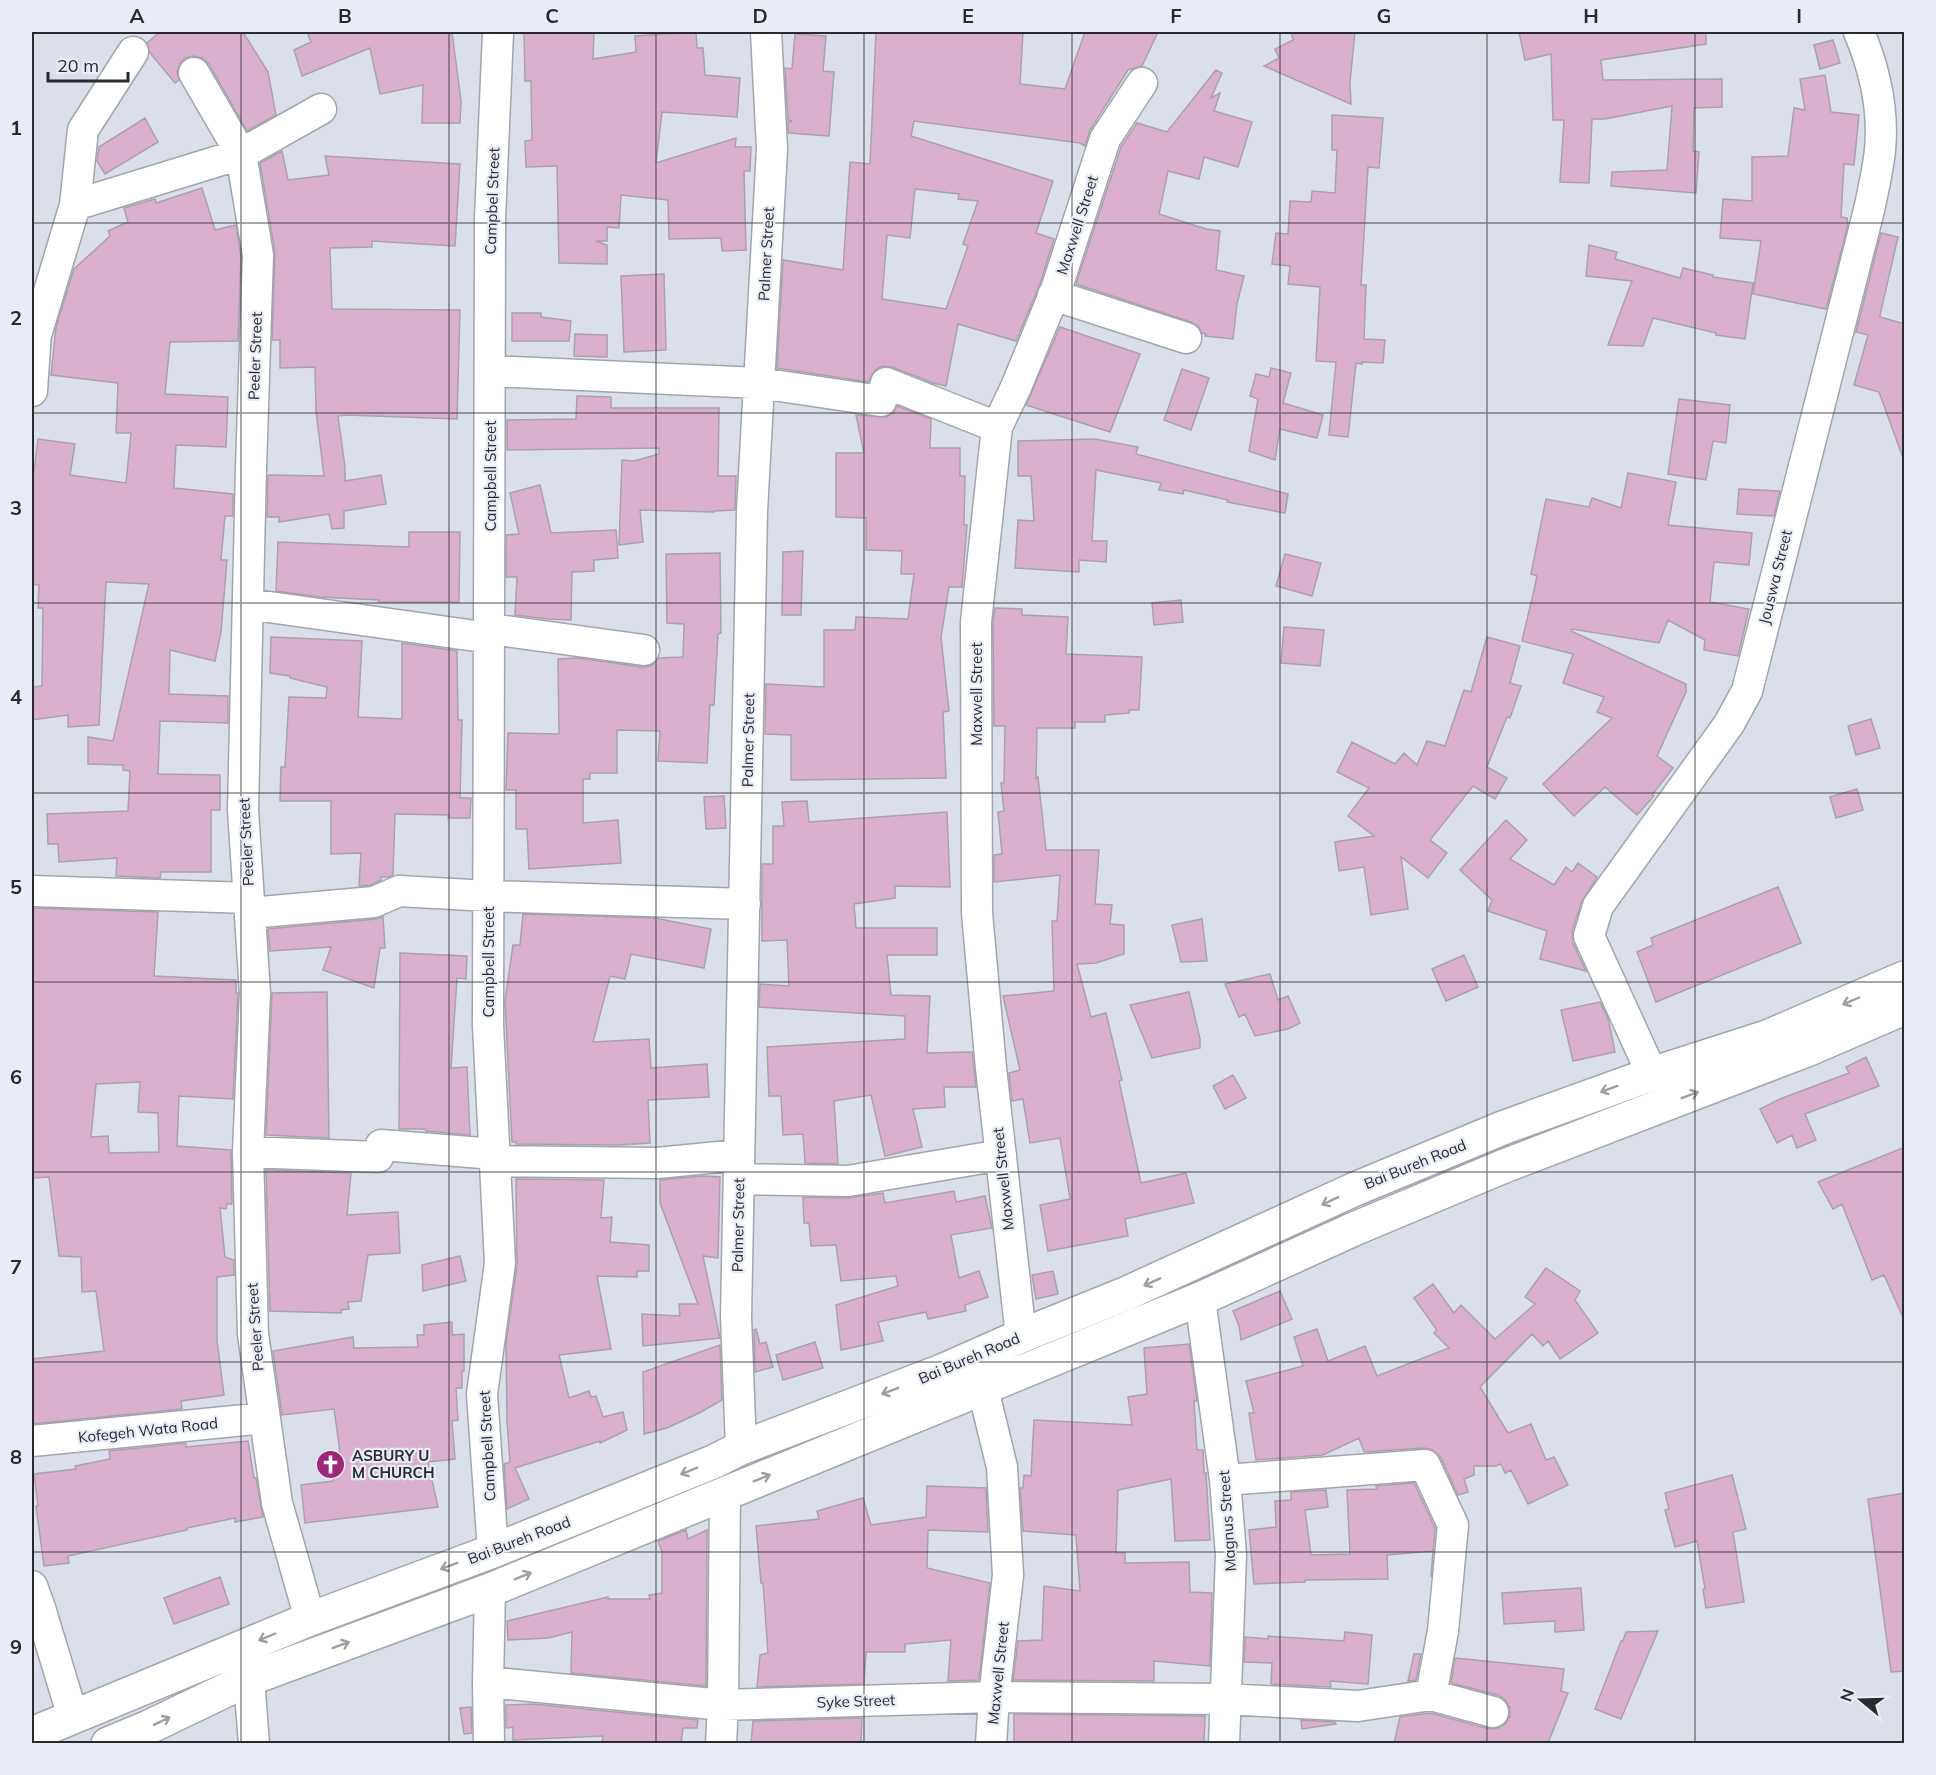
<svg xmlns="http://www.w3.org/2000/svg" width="1936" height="1775" font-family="Mulish,sans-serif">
<rect width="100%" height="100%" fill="#dbdfea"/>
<path fill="#dbb0cf" stroke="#aba1a8" stroke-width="1.5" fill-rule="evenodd" d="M160,32H243L268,72L276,115L247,131L209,64L202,58L193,56L185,58L179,65L177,72L179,80L175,83L150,53L147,43Z
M307,32H452L461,101L460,123H422L423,85L380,94L370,48L302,76L294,50L311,42Z
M524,32H594L593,59L636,52L635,36L696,32L697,48H703L705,75L740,78L737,117L662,112L656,163L736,138L735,147H751L750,171H744L746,250L722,251L721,238L669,239L668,200L621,195L619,228L607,227V241H596L607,245V264L559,263L557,166L526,167L525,141L532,140L531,81H525Z
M876,32H1023L1020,84L1065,89L1085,32H1158L1142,66L1128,70L1090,130L1085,146L1080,143L914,121L911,136L1053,181L1036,233L1054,239L1040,284L1016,341L958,324L946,386L933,383L892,367L882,366L875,370L868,382L777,368L783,260L843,270L850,162L870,164ZM915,189L959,194L958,199L978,201L963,244L968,246L946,309L882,299L887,235L910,238Z
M1291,32H1355L1350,82L1351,104L1264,66L1279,58L1275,49L1293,40Z
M1519,32H1706V44L1601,60L1603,80L1722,79V107L1694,108L1693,151L1699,152L1696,193L1611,186L1612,172L1667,170L1672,106L1605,119H1592L1589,183L1560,182L1564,120H1553L1551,54L1525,60Z
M795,34L826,36L823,71L834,72L829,136L788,133V122L792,121L788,120L785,68L792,69Z
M1833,40L1840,63L1820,69L1814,45Z
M1216,70L1222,73L1211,98L1220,93L1214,111L1252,122L1238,167L1204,157L1199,179L1168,171L1159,214L1206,229L1220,231L1216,270L1244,276L1237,304L1233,339L1205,336L1206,334L1202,333L1198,326L1191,322L1076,284L1121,147L1137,123L1167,132Z
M1825,75L1831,112L1859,115L1854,165L1844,164L1841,217L1847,218L1848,225L1826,309L1753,294L1761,241L1720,238L1723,199L1752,201V157L1788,156L1794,108L1805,110L1800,79Z
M1332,115L1383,118L1379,168L1368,167L1361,285H1366L1364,339L1385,340L1383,363L1362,362V364L1356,363L1348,437L1329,435L1336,362L1316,361L1320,287L1288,284L1290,266L1272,264L1276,233L1288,234L1290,201L1311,202L1312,191L1335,193L1337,150H1332Z
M145,118L158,142L105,174L97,161L99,147Z
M282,151L288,180L329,175L325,156L460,164L455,246L372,241V247L330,248L332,309L460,310L457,419L347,415L338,416L345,467V481L381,475L386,504L344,511V528L332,529L329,514L279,522V517H267L268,475L324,476L316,411L315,367L280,368V340H272L275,252L260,163Z
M202,188L215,230L236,225L241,256L238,341L170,342L165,394L228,397L226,447L176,445L174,485V488L233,494V516H225L221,560H227L221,632L215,661L170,650L169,694L228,696V723L160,721L158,774L220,775V810H211V872H161L160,878L116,876L117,858L59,862L58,844H48L47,814L128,811L130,771L123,770V765L88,764V737L113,741L149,584L106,582L99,725L68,727V715L32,720V687L42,686L43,608H38L39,585L32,584V487L38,439L75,444L70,475L126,483L131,433H116L118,383L51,375L56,327L74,269L110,236L108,231L128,222L124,208L155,199L156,203Z
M1881,233L1898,237L1880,315V317L1905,324V454L1902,455L1879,392L1854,385L1868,335L1856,332Z
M1589,245L1617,252L1615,259L1680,278L1683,268L1713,275V277L1753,283L1745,339L1716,335V333L1653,318L1643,346L1608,345L1632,281L1586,276Z
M664,274L666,350L624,352L621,276Z
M512,313H541V317L571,321L569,341H512Z
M1060,327L1140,354L1110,432L1026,405Z
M575,334L607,335V357L574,356Z
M1271,368L1291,373L1283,403L1323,415L1317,438L1280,429L1275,460L1249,451L1258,399L1250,396L1256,374L1269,377Z
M1182,369L1209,378L1191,430L1164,420Z
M577,396L611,397V408H719L718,476H736L735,510L714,511V512L640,510L643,542L619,545L622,460L634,461L659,454V448L507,450V420L576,419Z
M1679,399L1730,405L1726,443L1713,441L1706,480L1668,474Z
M897,406L931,419L930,448H960V476H965L964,525H967L962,587H949L941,637L949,711L943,712L946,778L791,780V735L765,734L766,684L824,687V630H855L856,617L908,619L914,574H901L902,551L866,550V518L836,517V453H864L856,415L886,417L893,413Z
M1095,439L1138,447L1136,454L1288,494L1285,513L1227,502L1228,500L1184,490L1183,494L1159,490L1161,483L1096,470L1092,541H1107L1106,562L1079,560V572L1015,568L1018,520L1034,521L1031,476H1018V441Z
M1628,473L1676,482L1668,525L1752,533L1749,565L1714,562L1710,602L1749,609L1738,656L1704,650L1705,640L1668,620L1659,643L1572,629L1571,631L1686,684V692L1657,756L1673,768L1652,795L1654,796L1637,815L1605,787L1574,816L1543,784L1612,718L1597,712L1604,697L1563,683L1573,654L1522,641L1535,586L1537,576L1531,574L1546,499L1589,507L1592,498L1621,508Z
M540,485L551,533L616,530L618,558L594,560V571L572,572L571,620L547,619L515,615L517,577H506V535L519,534L510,493Z
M1739,489L1780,491L1774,516L1737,514Z
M409,532H460L459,602H378L379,600L320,597L276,591L278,542L409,547Z
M803,551L801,615H782L783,552Z
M720,553L721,633L718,634L714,705H710L707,763L658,761L660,731L617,730V773H590V779H583V823L618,820L621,863L529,869L527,829H516V790H506L508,733L559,734L558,659L578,658L642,667L651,666L659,658L683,657L684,624L667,623L666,554Z
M1285,554L1321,563L1312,596L1276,586Z
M1181,600L1183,622L1154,625L1152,603Z
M995,608L1022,609V615L1068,617L1066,654L1142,657L1139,710H1129V713L1105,715V722H1075V728H1037L1036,778L1038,777L1046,850H1099L1095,904L1112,905L1110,924L1124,925V954L1096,963L1077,964L1091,1017L1106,1013L1122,1080L1119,1081L1141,1183L1186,1173L1194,1203L1125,1219L1128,1236L1048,1251L1040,1205L1070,1199L1060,1138L1030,1143L1023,1099L1012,1101L1009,1073L1020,1070L1003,996L1054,991L1052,921H1057L1060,875L994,882V855L1002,854L998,812L1004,811L1001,783H1004L1005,726H994L993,623Z
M1284,627L1324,630L1320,666L1281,663Z
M271,637L362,641L358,717L402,719V643L457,651L458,720H462L460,798H471L470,818H448L449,815L395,814L393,875L388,877H381V880L370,885L359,886L361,853L331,854V801H280L281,767H285L289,697L326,698L327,687L290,678V676L270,673Z
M1487,637L1520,646L1510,683L1521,686L1510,718L1507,717L1487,767L1507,778L1495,799L1473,786L1430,840L1447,853L1428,878L1401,857L1408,909L1371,915L1364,867L1339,871L1335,842L1374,836L1348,816L1369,788L1337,772L1352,742L1395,764L1404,753L1417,765L1427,741L1445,746L1464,690L1471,692Z
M1871,719L1880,748L1856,755L1848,726Z
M1857,789L1863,810L1836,818L1830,797Z
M724,796L726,828L706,829L704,797Z
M807,801L809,822L947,812L950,887L895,886V898L854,904L856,928H937V955H887L891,995L930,996L927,1053L972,1052L976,1087H944L945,1107L913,1109L922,1147L885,1156L871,1095L834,1101L838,1164L805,1163L803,1134L783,1135L781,1096H769L767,1047L905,1039V1016L759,1007L760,984L789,986L787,940L762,941V864H773V826H784L782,802Z
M1506,820L1527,840L1510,859L1554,885L1566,867L1572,872L1578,863L1597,877L1582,901L1572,931L1573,943L1586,971L1540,959L1547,931L1488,911L1492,900L1460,870Z
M1778,887L1801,943L1656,1002L1637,952L1653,945L1651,938Z
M32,908L158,912L154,976L236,980V993H238L233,1099L179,1096L177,1146L231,1150L232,1204H227L226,1209L220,1208L225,1257L234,1260V1275L217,1277V1340L224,1395L181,1401L182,1409L32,1424V1359L104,1351L96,1291L82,1292L81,1257L59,1256L49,1177L32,1178ZM140,1082L138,1112L158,1113L159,1152L109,1153L108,1136L91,1137L96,1084Z
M523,914L655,918L711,929L704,968L631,954L625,979L610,976L593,1042L649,1039L651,1068L707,1064L709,1097L648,1100L650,1143L618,1145L516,1144V1142H512L505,1001L513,945H520Z
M383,917L385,948H380L374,988L323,970L331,947L270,951L268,929L376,919Z
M1202,919L1207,961L1181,962L1172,925Z
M400,953L467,956L466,979L457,978L451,1068L467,1067L470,1135L426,1131L425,1129H399Z
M1464,955L1478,987L1446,1001L1432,969Z
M1270,974L1278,1000L1288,996L1300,1023L1288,1029L1255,1036L1245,1014L1239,1017L1225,984Z
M327,992L329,1138L266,1135L272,993Z
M1189,992L1200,1039V1048L1152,1058L1130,1005Z
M1600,1002L1608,1018L1615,1052L1573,1061L1561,1010Z
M1866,1057L1879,1086L1805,1114L1816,1140L1797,1148L1792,1135L1777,1143L1760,1109L1780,1099L1849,1073L1846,1067Z
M1233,1075L1246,1098L1225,1109L1213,1086Z
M1905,1147V1322L1884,1275L1872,1280L1842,1204L1833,1209L1818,1182Z
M266,1170L351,1173L347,1215L398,1212L400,1253L368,1255L361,1301L348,1302L349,1309L341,1310V1313L270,1311Z
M702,1176L720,1177L718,1258L703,1256L720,1338L643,1346L642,1314L680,1316L679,1304H698L660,1203V1180Z
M516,1179L604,1180L601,1218L612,1217L610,1242L649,1245V1271H637V1277L597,1276L611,1349L559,1355L569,1398L589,1391L591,1397L596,1396L603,1417L623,1412L627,1430L600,1443V1441L515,1468L529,1499L507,1509L504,1464L510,1462L507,1421L506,1343L517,1265Z
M954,1191L956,1202L985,1196L992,1228L951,1235L959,1278L979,1271L988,1297L965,1305L966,1311L928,1319L926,1312L878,1322L883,1341L841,1350L836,1305L898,1286L896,1276L841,1281L836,1245L811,1246L809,1223H804L803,1197L848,1198L883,1193L885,1203Z
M460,1256L466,1281L423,1291L422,1265Z
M1546,1268L1580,1291L1575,1300L1598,1333L1560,1359L1548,1341L1543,1346L1532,1334L1480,1387L1508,1433L1531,1424L1546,1460L1554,1457L1568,1485L1528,1504L1511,1470L1505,1473L1501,1464L1496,1466H1474V1475L1464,1479L1468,1492L1458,1495L1441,1458L1433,1450L1424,1448L1364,1452L1359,1438L1323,1455L1256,1460L1249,1413H1254L1246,1381L1303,1366L1294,1337L1317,1329L1328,1361L1365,1346L1377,1376L1449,1348L1434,1333L1437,1330L1414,1298L1433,1284L1454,1313L1461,1305L1495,1339L1535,1304L1525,1297Z
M1053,1271L1058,1294L1036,1299L1032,1275Z
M1280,1291L1292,1319L1241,1340L1239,1326L1233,1311Z
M452,1322V1335L464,1334V1371H462V1388H456L458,1420L452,1421L455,1459L428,1462L438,1507L305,1523L301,1485L333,1481L330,1453L340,1452L334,1409L282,1415L273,1351L353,1337L354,1348L418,1347L417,1335H424V1325Z
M756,1329L760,1344L766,1342L773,1367L755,1372L754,1330Z
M815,1342L823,1368L783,1380L776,1355Z
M1189,1344L1197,1401H1194L1197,1450H1203L1204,1473H1206L1210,1540L1175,1541L1171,1479L1118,1490L1116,1553H1125V1563L1189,1562L1190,1592L1212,1593L1210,1666L1154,1661V1681L1013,1680L1018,1641L1042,1640L1044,1586L1080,1591L1076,1535L1023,1531L1020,1488H1023L1024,1475L1031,1476L1034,1420L1132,1425L1128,1397L1147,1394L1144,1348Z
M720,1345L722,1400L699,1413L667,1428L644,1434L643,1372Z
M248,1441L254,1478H256L263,1517L235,1522V1518L187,1528V1530L68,1556L69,1563L44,1566L36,1506H38L34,1474L76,1469L75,1466L110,1459L109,1451L186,1443V1447Z
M1732,1475L1746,1529L1733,1532L1744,1602L1706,1608L1703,1589H1705L1697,1541L1675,1547L1665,1510L1669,1509L1665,1493Z
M1414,1483L1435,1528L1431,1577L1433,1551L1387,1555L1388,1579L1305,1580V1582L1254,1584L1249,1530L1276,1527L1275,1501L1291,1500V1492L1326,1490L1328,1507L1305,1510L1311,1555L1350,1554L1347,1490L1377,1489L1376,1486Z
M927,1486L986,1488L988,1532L928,1530L927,1568L990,1583L979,1680L948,1681L951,1640L905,1644V1652H866L864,1684L757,1687L760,1655L768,1653L763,1583H761L756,1526L819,1519L817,1511L863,1498L871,1525L926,1517Z
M1905,1493V1671L1891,1672L1868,1499Z
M686,1530L688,1539L707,1530L706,1686L571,1673L572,1632L548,1638L508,1640L507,1621L608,1597V1599H650L649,1595L662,1593V1552L658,1541Z
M220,1577L229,1604L174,1624L164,1598Z
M1581,1588L1584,1630L1555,1632V1621L1504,1624L1502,1593Z
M1658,1631L1621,1719L1595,1709L1621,1641H1623L1626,1632Z
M1345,1632L1372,1635L1368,1684L1330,1681L1331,1687L1271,1684L1272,1663L1244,1662L1245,1637L1268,1639V1636L1344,1641Z
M1414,1654H1421L1416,1680L1408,1681Z
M1455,1658L1564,1669L1561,1691L1568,1693L1548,1743H1394L1400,1717L1430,1713L1489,1729L1498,1728L1505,1724L1510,1716V1708L1505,1700L1498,1695L1451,1683Z
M533,1704L698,1720L697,1728H683L681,1743H602L603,1736L513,1740V1727L506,1728V1705Z
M471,1707L472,1733L464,1734L460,1708Z
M1014,1714L1205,1716L1204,1743H1014Z
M862,1718L861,1743H751L753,1721Z
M1301,1720L1335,1722L1336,1724L1302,1729Z"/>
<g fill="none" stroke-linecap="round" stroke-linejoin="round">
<defs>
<path id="street" d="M194,73L241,154L258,255L251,467L243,810L255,993L248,1152L253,1334L277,1503L310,1619
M75,205L83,130L133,52
M1053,295L1186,338
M32,330L36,331L32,391
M36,335L75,205L241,154L321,109
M490,371L759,383L881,401L886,383L997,427
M248,604L490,638
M490,629L644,650
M32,891L249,898
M250,913L374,902L399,891L488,896L745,904
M1652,1074L1589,936L1598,906L1729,724L1747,691L1869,210C1873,191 1878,170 1880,150C1884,108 1875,70 1859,32
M248,1152L378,1157L381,1145L495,1154
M495,1161L657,1163L739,1155
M739,1179L848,1181L1001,1155
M1200,1299L1225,1480L1231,1555L1224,1744
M1021,1336L991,1068L977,913L976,622L997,427L1016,387L1056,290L1105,139L1142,83
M983,1389L1002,1467L1008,1575L994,1697L991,1744
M32,1441L265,1418
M741,1448L736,1317L752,511L772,149L766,32
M1225,1480L1425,1465L1453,1525L1443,1631L1431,1695
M493,1551L482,1394L500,1263L488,1025L490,219L498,32
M32,1586L40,1608L73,1717
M249,1679L254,1744
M488,1682L723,1705L994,1697L1225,1699L1358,1706L1431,1695L1493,1712
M489,1744L488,1682L490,1590
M721,1744L723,1705L725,1493"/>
<path id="highway" d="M32,1734L310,1619L493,1551L713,1462L741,1448L942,1371L1021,1336L1125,1294L1355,1189L1505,1127L1652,1074L1767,1037L1904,978
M108,1744L149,1727L249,1679L490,1590L1200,1299L1354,1229L1502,1167L1809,1049L1904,1008"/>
</defs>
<use href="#street" stroke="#a1a5af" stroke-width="33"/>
<use href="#highway" stroke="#a1a5af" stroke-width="36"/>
<use href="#street" stroke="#fff" stroke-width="30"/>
<use href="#highway" stroke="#fff" stroke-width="33"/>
</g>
<defs><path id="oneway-shaft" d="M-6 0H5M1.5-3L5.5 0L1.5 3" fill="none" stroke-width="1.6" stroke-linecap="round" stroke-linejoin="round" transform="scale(1.5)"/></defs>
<g stroke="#9f9fa1">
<use href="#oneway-shaft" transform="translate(1851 1001) rotate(157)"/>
<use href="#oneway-shaft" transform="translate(1609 1089) rotate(160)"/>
<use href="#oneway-shaft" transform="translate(1690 1095) rotate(-21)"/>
<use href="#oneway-shaft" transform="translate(1330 1201) rotate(154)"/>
<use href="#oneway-shaft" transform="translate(1152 1282) rotate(156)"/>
<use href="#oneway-shaft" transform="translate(890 1391) rotate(159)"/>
<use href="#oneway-shaft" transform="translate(689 1471) rotate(158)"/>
<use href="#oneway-shaft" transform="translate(762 1478) rotate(-22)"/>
<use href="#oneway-shaft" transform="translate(449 1566) rotate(160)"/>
<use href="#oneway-shaft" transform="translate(523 1576) rotate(-22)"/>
<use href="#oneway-shaft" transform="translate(267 1637) rotate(157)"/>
<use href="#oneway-shaft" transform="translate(341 1645) rotate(-20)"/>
<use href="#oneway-shaft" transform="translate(162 1721) rotate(-26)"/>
</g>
<path fill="none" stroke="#292a2e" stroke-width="1.5" stroke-opacity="0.55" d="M241,32V1744M449,32V1744M656,32V1744M864,32V1744M1072,32V1744M1280,32V1744M1487,32V1744M1695,32V1744M32,223H1904M32,413H1904M32,603H1904M32,793H1904M32,982H1904M32,1172H1904M32,1362H1904M32,1552H1904"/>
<defs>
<symbol id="church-disc" viewBox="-11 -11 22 22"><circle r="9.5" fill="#a12579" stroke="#e8ecf7"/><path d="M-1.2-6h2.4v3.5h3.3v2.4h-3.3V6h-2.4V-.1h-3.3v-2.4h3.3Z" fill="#fff"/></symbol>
</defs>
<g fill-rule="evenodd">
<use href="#church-disc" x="314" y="1448" width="33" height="33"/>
</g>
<g text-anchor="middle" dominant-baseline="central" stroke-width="4.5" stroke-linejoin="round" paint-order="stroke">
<g font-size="15" fill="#292a2e" stroke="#e8ecf7">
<text transform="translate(492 201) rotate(-88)">Campbel Street</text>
<text transform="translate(1077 225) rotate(-72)">Maxwell Street</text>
<text transform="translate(766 254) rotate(-87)">Palmer Street</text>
<text transform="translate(255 356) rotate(-88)">Peeler Street</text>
<text transform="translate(490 476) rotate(-90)">Campbell Street</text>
<text transform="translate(1775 577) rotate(-76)">Jouswa Street</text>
<text transform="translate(976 694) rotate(-90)">Maxwell Street</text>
<text transform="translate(748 740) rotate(-89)">Palmer Street</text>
<text transform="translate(246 842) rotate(-93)">Peeler Street</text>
<text transform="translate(488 962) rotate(-90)">Campbell Street</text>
<text transform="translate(1415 1164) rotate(-22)">Bai Bureh Road</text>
<text transform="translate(1003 1179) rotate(-96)">Maxwell Street</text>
<text transform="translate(738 1225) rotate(-89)">Palmer Street</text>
<text transform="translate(255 1327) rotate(-94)">Peeler Street</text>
<text transform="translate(969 1358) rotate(-23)">Bai Bureh Road</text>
<text transform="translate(148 1430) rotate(-6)">Kofegeh Wata Road</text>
<text transform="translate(487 1446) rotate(-93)">Campbell Street</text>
<text transform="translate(1227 1521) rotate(-94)">Magnus Street</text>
<text transform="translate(519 1540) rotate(-21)">Bai Bureh Road</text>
<text transform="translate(998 1673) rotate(-84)">Maxwell Street</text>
<text transform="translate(856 1701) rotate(-2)">Syke Street</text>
</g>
<g font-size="15" font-weight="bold" fill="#292a2e" stroke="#e8ecf7" text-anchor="start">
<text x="352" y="1455">ASBURY U<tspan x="352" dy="17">M CHURCH</tspan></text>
</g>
</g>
<rect width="1936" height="1775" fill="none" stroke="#e8ecf7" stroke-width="66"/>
<g transform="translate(1861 1700) rotate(289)" stroke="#e8ecf7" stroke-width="4.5" paint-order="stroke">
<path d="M0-4.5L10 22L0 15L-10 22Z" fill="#292a2e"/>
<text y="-9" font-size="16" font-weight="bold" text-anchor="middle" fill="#292a2e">N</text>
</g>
<path d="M48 72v9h80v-9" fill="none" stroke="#292a2e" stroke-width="3"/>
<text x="57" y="72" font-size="18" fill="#292a2e" stroke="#e8ecf7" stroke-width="4.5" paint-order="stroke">20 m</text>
<rect x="33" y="33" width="1870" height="1709" fill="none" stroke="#292a2e" stroke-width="2"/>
<g font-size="20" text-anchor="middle" font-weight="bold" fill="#292a2e">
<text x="137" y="23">A</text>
<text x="345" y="23">B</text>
<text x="552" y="23">C</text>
<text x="760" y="23">D</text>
<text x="968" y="23">E</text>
<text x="1176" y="23">F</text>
<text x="1384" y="23">G</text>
<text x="1591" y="23">H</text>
<text x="1799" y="23">I</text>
<text x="16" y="135">1</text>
<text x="16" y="325">2</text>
<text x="16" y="515">3</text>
<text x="16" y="704">4</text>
<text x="16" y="894">5</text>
<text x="16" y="1084">6</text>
<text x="16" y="1274">7</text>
<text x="16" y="1464">8</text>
<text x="16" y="1654">9</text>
</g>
</svg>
